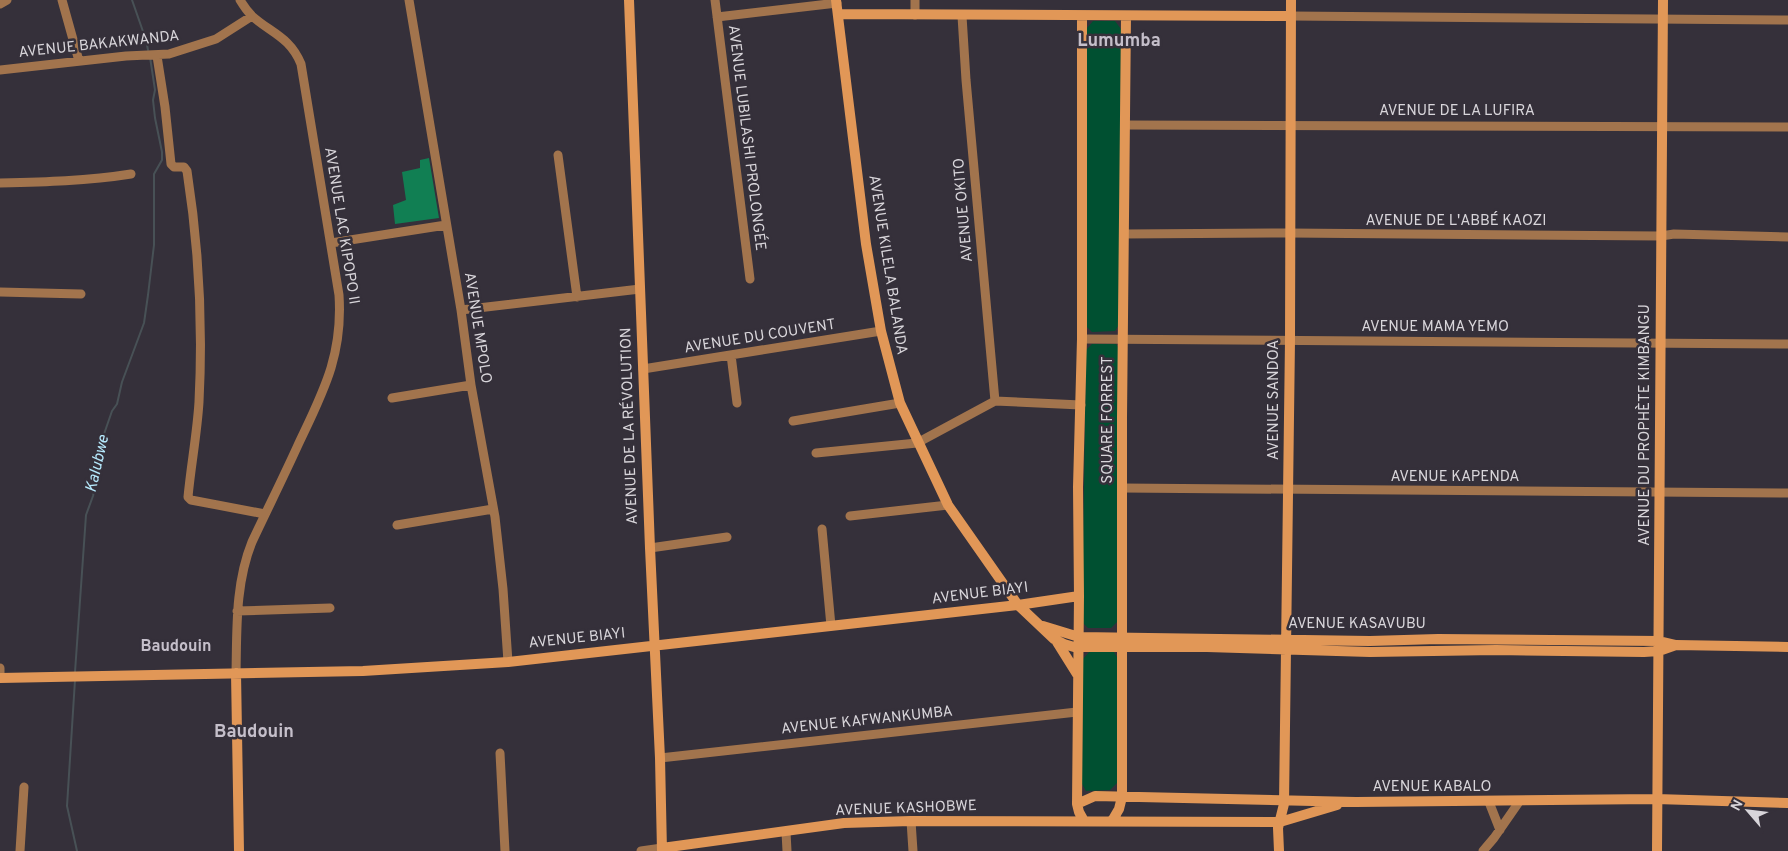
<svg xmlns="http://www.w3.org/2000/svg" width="1788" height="851" font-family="Overpass,sans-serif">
<rect width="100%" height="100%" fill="#35303a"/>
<path fill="#005031" d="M1093,21H1115L1121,29L1120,323L1115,331L1092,332L1086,326L1087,28Z
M1092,344H1116L1120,350L1118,621L1111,628H1088L1082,622L1086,350Z
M1090,651L1114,652L1118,659L1117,783L1110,790L1086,791L1082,784L1083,659Z"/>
<path fill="#117f53" d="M429,158L439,218L395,224L393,205L406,200L402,172L420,168V160Z"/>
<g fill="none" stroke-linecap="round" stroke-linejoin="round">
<path stroke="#485156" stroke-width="2" d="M132,0L146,40L148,50
M75,672L86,515L93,496L100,464L103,437L112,411L117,404L122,382L144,323L148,295L154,245V174L162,160V152L155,118L153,100L155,90L150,57
M75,680L67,806L77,851"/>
<path stroke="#a2744d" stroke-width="9" d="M62,0L79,61
M409,0L461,310L471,385L495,517L503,589L508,662
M715,0L750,279
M0,4L7,0
M915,15V0
M962,16L966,80L995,401
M1291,16L1788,20
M717,17L837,3
M157,56L165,107L171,164L174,167H184L187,171C199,248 203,324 199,402C197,434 191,465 188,497L191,500L265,514
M0,70L126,56L169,54L216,39L252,16
M1126,125L1788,127
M558,155L577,297
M0,183C44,182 87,181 131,174
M1124,234L1289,233L1661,236L1674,234L1788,237
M331,243L446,225
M0,292L81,294
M461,310L640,289
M1082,339L1788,344
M731,355L737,403
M643,369L881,331
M392,398L471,385
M793,421L900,403
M816,453L917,443L995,401L1081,405
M1122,488L1788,493
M850,516L948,505
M397,525L493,509
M822,529L831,626
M650,548L727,537
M237,611L330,608
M0,668V678
M236,673C237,630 235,584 252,542C267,510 283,478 298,445C323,392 343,356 339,295L301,64C290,37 271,33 252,16C247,11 243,5 240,0
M500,753L505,851
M660,758L1077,712
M1489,802L1500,830
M911,821L913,851
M786,832L787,851
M20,851L24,787
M641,851L662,848
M1483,851L1494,838L1519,802"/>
<path stroke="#e19757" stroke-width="10" d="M629,0L650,548L660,758L662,851
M836,0L866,244L881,331L900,403L948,505L1018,605L1054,639L1064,644L1074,647H1207L1370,652L1496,650L1644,652L1659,651L1676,645
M838,14L1291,16
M1082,16V339L1078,487L1079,596L1077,804L1079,812L1084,821
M1043,626L1079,637L1370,641L1438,639L1659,641L1676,645L1788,647
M1057,642L1077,674
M236,673L239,851
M0,678L363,671L508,662L1018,605L1079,596
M1077,804L1095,796L1356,802L1656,799L1788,803
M1112,821L1119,809L1122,797V418L1126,16
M662,848L844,823L911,821L1280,822L1337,805
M1279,851L1278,828L1284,804L1290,340L1291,0
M1657,851L1663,0"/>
</g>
<g text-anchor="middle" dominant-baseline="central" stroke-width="5" stroke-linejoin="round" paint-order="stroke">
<g font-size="15" fill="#d8d5da" stroke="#35303a">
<text transform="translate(99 45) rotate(-6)">AVENUE BAKAKWANDA</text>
<text x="1457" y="111">AVENUE DE LA LUFIRA</text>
<text transform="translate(746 138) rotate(83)">AVENUE LUBILASHI PROLONGÉE</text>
<text transform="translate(964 210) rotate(-95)">AVENUE OKITO</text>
<text x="1456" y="221">AVENUE DE L'ABBÉ KAOZI</text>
<text transform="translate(341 226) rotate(81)">AVENUE LAC KIPOPO II</text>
<text transform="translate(887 265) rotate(81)">AVENUE KILELA BALANDA</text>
<text x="1435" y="327">AVENUE MAMA YEMO</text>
<text transform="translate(477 328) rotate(81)">AVENUE MPOLO</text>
<text transform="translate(760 337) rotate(-9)">AVENUE DU COUVENT</text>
<text transform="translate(1274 400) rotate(-90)">AVENUE SANDOA</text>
<text transform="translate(1108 420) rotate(-90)">SQUARE FORREST</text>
<text transform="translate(1645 425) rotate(-90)">AVENUE DU PROPHÈTE KIMBANGU</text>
<text transform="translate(630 426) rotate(-92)">AVENUE DE LA RÉVOLUTION</text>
<text x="1455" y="477">AVENUE KAPENDA</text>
<text transform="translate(980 594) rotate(-7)">AVENUE BIAYI</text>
<text x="1357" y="624">AVENUE KASAVUBU</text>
<text transform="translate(577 639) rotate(-6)">AVENUE BIAYI</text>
<text transform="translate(867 721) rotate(-6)">AVENUE KAFWANKUMBA</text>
<text x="1432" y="787">AVENUE KABALO</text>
<text transform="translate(906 809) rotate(-2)">AVENUE KASHOBWE</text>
</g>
<g font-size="16" font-style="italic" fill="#b5e8fb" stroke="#35303a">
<text transform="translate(98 464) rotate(-77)">Kalubwe</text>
</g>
<g font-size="16" font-weight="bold" fill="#c5bfca" stroke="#35303a">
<text x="176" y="647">Baudouin</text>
</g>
<g font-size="18" font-weight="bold" fill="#c5bfca" stroke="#35303a">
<text x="1119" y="41">Lumumba</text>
<text x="254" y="732">Baudouin</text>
</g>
</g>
<g transform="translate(1748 811) rotate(298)" stroke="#35303a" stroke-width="4" paint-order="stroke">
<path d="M0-4L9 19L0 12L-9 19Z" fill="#d8d5da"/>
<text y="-8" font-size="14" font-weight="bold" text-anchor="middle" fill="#d8d5da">N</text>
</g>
</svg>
